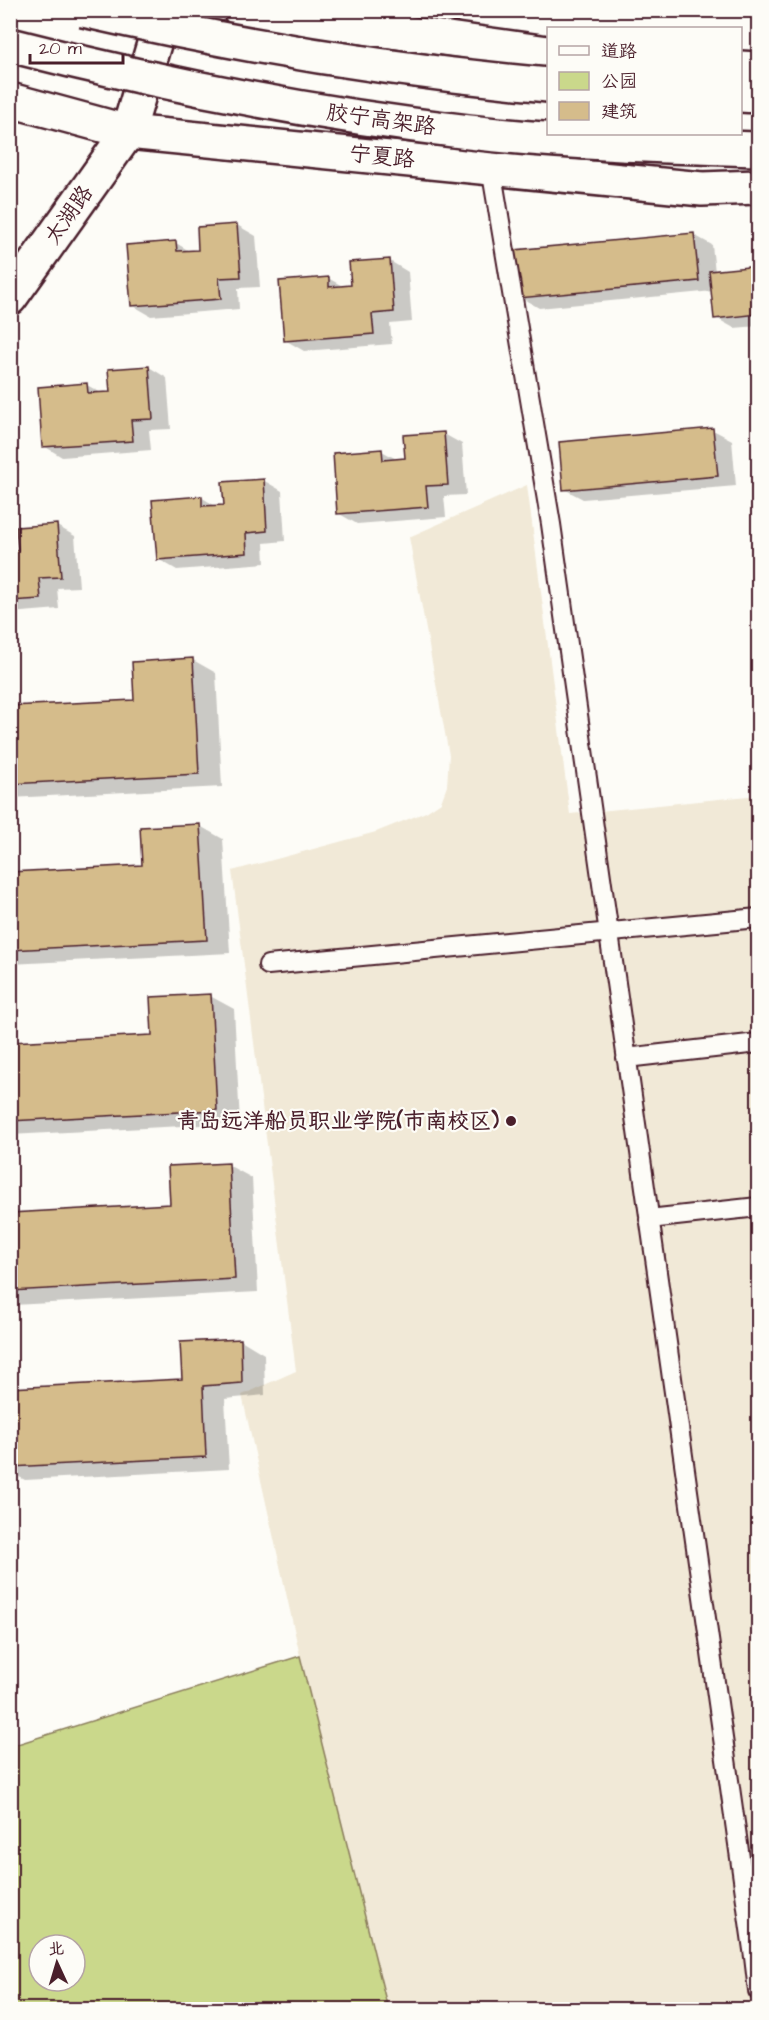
<svg xmlns="http://www.w3.org/2000/svg" width="769" height="2020" font-family="'Architects Daughter','LXGW WenKai TC',sans-serif">
<rect width="100%" height="100%" fill="#fdfcf7"/>
<filter id="ink" filterUnits="userSpaceOnUse"><feTurbulence type="fractalNoise" baseFrequency=".0167" numOctaves="2"/><feDisplacementMap in="SourceGraphic" scale="12" xChannelSelector="R" yChannelSelector="G"/><feConvolveMatrix kernelMatrix="1 2 1 2 8 2 1 2 1" color-interpolation-filters="sRGB"/></filter>
<g filter="url(#ink)">
<path fill="#f1e9d7" d="M527,485L570,814L758,795V2009H388L300,1656L242,1395L296,1371L232,871L376,832L426,812L441,802L447,786L449,755L409,537Z"/>
<path fill="#cad88b" stroke="#8a7c5b" stroke-width="1.5" fill-rule="evenodd" d="M300,1656L388,2009H11V1746ZM39,1945H75V1981H39Z"/>
<path fill="#0003" d="M237,225L256,236L260,287L238,288L239,309L151,316L132,305L176,243L191,252L200,251Z
M694,235L712,245L715,272L758,268V326L734,328L716,318L713,291L539,308L520,297Z
M390,261L408,272L412,322L390,324L392,344L304,351L285,340L328,278L344,287H353Z
M149,367L167,378L171,429L149,430L151,450L62,457L44,446L87,385L103,394L112,393Z
M713,430L732,440L736,486L583,499L564,489Z
M444,434L462,444L466,495L444,496L446,517L357,524L338,513L382,451L398,460L406,459Z
M263,480L282,491L285,541L264,543L265,563L177,570L158,559L201,497L217,507L226,506Z
M57,526L75,536L79,587L57,588L59,609L10,613V552L20,551Z
M193,660L216,673L222,787L10,798V708L136,701Z
M200,826L223,839L230,953L10,964V873L144,866Z
M210,996L234,1009L240,1123L10,1135V1044L153,1037Z
M228,1165L252,1178L258,1292L13,1305L10,1303V1214L171,1206Z
M241,1340L264,1354L265,1395L225,1399L229,1469L25,1480L10,1472V1390L184,1381Z"/>
<path fill="#d5bc8b" stroke="#4a1f2b" stroke-width="1.5" d="M237,224L241,277L219,278L221,299L131,306L126,245L176,241L177,251L198,250L197,227Z
M694,233L699,281L519,298L514,250Z
M390,259L394,312L372,314L374,334L284,341L279,281L329,277V287L351,285L349,262Z
M758,266V314L714,319L709,271Z
M149,366L153,419L131,420L133,441L42,447L38,387L87,383L88,393L110,392L108,369Z
M713,428L718,476L563,490L559,442Z
M755,429H758V467Z
M444,432L448,485L426,486L428,507L337,514L333,453L382,449L383,460L405,458L403,435Z
M264,479L267,531L246,533L247,553L157,560L152,500L202,496V506L224,505L222,482Z
M57,524L61,577L39,578L41,599L10,601V550H18L16,527Z
M193,658L199,774L10,784V706L134,700L132,662Z
M200,824L207,940L10,950V872L142,865L140,827Z
M211,994L217,1110L10,1121V1042L152,1035L150,997Z
M229,1163L235,1279L10,1291V1213L170,1204L168,1166Z
M241,1339L242,1383L203,1386L206,1457L10,1467V1388L182,1379L180,1342Z"/>
<g fill="none" stroke-linecap="round" stroke-linejoin="round">
<defs>
<path id="service" d="M491,168L551,524L754,1957H758
M268,965L758,918
M626,1058L758,1043
M649,1219L758,1207
M754,1957L758,1991"/>
<path id="minor" d="M128,132L164,10"/>
<path id="tertiary" d="M10,298L128,132"/>
<path id="primary" d="M240,10L548,53
M740,68L758,69
M10,100L128,132L702,189L758,187"/>
<path id="trunk" d="M740,95L758,96"/>
</defs>
<use href="#service" stroke="#4a1f2b" stroke-width="22"/>
<use href="#minor" stroke="#4a1f2b" stroke-width="38"/>
<use href="#tertiary" stroke="#4a1f2b" stroke-width="38"/>
<use href="#primary" stroke="#4a1f2b" stroke-width="38"/>
<use href="#trunk" stroke="#4a1f2b" stroke-width="38"/>
<use href="#service" stroke="#fdfcf7" stroke-width="18"/>
<use href="#minor" stroke="#fdfcf7" stroke-width="33"/>
<use href="#tertiary" stroke="#fdfcf7" stroke-width="33"/>
<use href="#primary" stroke="#fdfcf7" stroke-width="33"/>
<use href="#trunk" stroke="#fdfcf7" stroke-width="33"/>
<defs>
<path id="trunk-bridge" d="M83,10C236,45 392,71 548,85
M10,45C161,84 314,114 469,132C565,143 662,146 758,149"/>
</defs>
<use href="#trunk-bridge" stroke="#4a1f2b" stroke-width="38" stroke-linecap="butt"/>
<use href="#trunk-bridge" stroke="#fdfcf7" stroke-width="33"/>
</g>
</g>
<circle fill="#4a1f2b" stroke="#fdfcf7" stroke-width="2" cx="511" cy="1121" r="6"/>
<g text-anchor="middle" dominant-baseline="central" stroke-width="4.5" stroke-linejoin="round" paint-order="stroke">
<g font-size="22" fill="#4a1f2b" stroke="#fdfcf7">
<text transform="translate(381 120) rotate(8)">胶宁高架路</text>
<text transform="translate(382 157) rotate(6)">宁夏路</text>
<text transform="translate(69 215) rotate(-55)">太湖路</text>
</g>
<g font-size="22" font-weight="bold" fill="#4a1f2b" stroke="#fdfcf7" text-anchor="end">
<text x="499" y="1121">青岛远洋船员职业学院(市南校区)</text>
</g>
</g>
<rect width="769" height="2020" fill="none" stroke="#fdfcf7" stroke-width="36"/>
<rect x="18" y="18" width="733" height="1984" fill="none" stroke="#4a1f2b" stroke-width="2" filter="url(#ink)"/>
<rect x="547" y="27" width="195" height="108" fill="#fdfcf7" stroke="#b5a4a5" stroke-width="1.5"/>
<rect x="559" y="46" width="30" height="9" fill="#fdfcf7" stroke="#b5a4a5" stroke-width="1.5"/>
<text x="601" y="57" font-size="18" fill="#4a1f2b">道路</text>
<rect x="559" y="72" width="30" height="18" fill="#cad88b" stroke="#b5a4a5" stroke-width="1.5"/>
<text x="601" y="87" font-size="18" fill="#4a1f2b">公园</text>
<rect x="559" y="102" width="30" height="18" fill="#d5bc8b" stroke="#b5a4a5" stroke-width="1.5"/>
<text x="601" y="117" font-size="18" fill="#4a1f2b">建筑</text>
<g transform="translate(57 1963) rotate(356)"><circle r="28" fill="#fdfcf7" stroke="#b5a4a5" stroke-width="1.5"/>
<path d="M0-4.5L10 22L0 15L-10 22Z" fill="#4a1f2b"/>
<text y="-9" font-size="16" font-weight="bold" text-anchor="middle" fill="#4a1f2b">北</text>
</g>
<path d="M30 54v9h93v-9" fill="none" stroke="#4a1f2b" stroke-width="3"/>
<text x="39" y="54" font-size="18" fill="#4a1f2b" stroke="#fdfcf7" stroke-width="4.5" paint-order="stroke">20 m</text>
</svg>
